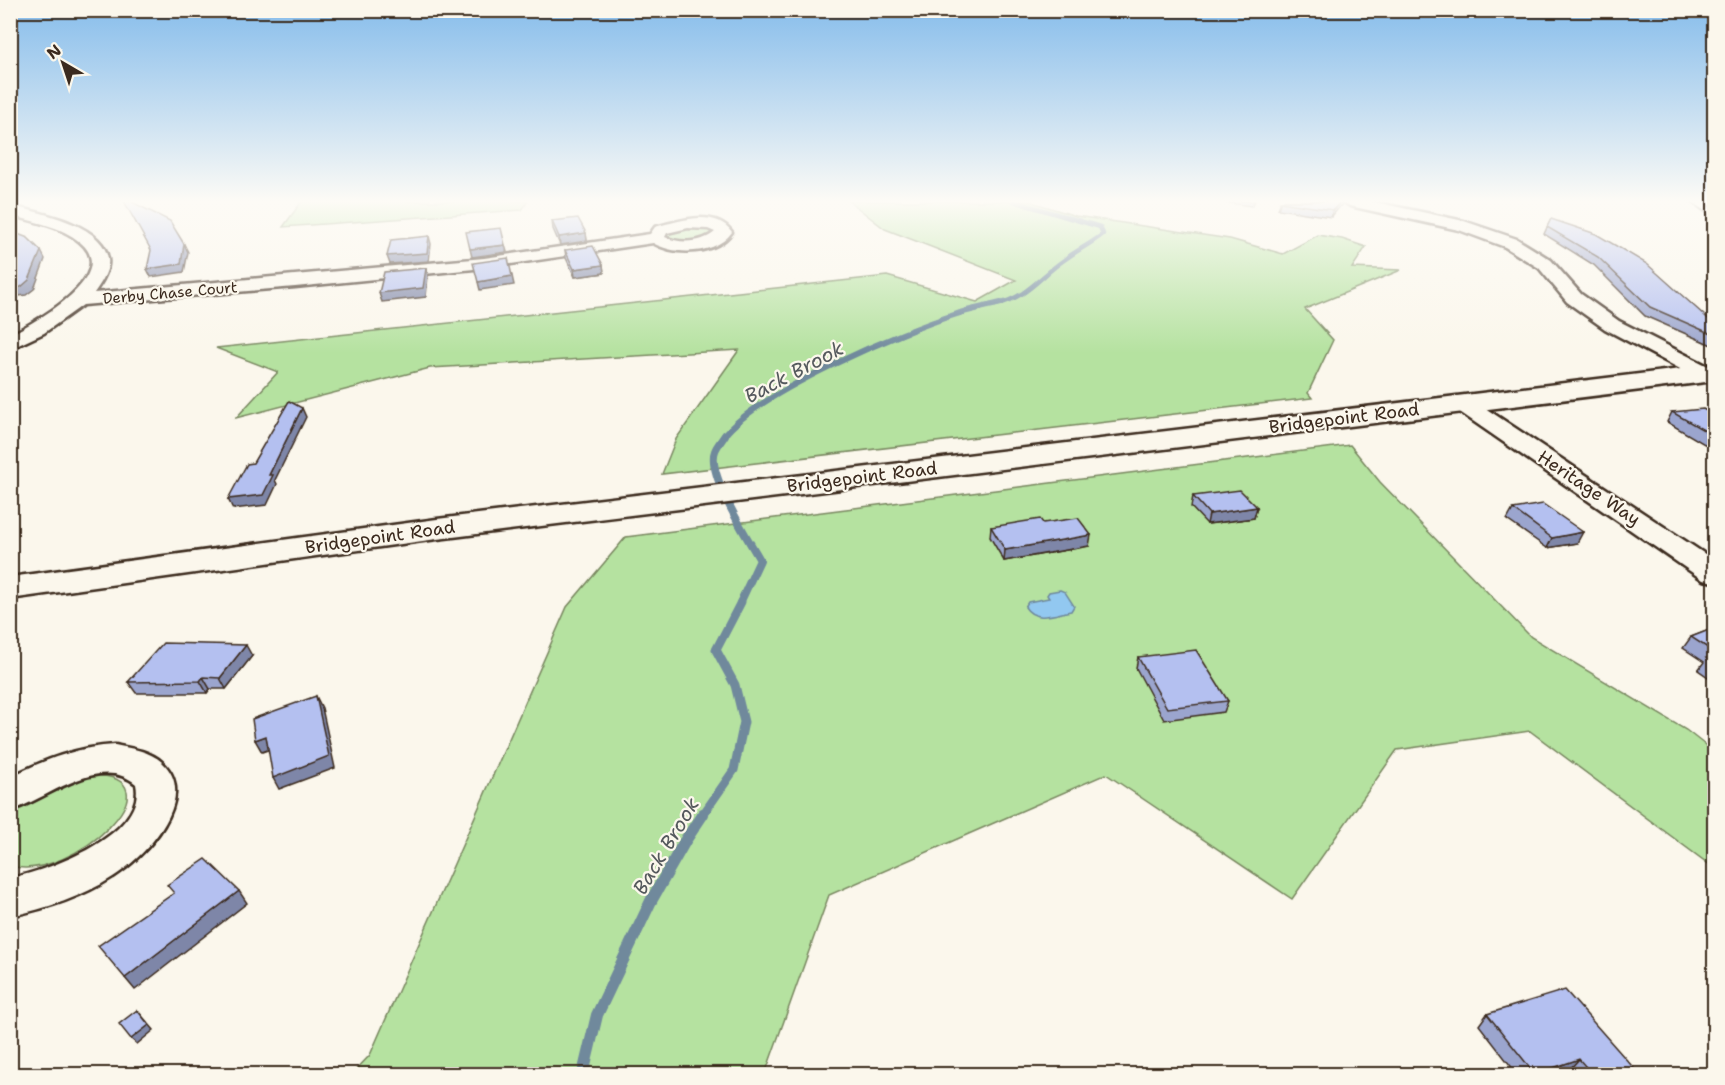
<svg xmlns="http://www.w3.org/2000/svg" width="1725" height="1085" font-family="'Shantell Sans',sans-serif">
<rect width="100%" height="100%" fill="#fbf7ec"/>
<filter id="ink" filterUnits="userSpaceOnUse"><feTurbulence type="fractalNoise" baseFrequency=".0167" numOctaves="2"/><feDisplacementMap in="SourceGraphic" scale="12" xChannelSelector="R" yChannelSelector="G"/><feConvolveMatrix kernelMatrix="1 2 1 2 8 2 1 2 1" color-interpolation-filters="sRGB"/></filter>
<g filter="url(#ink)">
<path fill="#b5e2a0" stroke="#78865f" stroke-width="1.5" d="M302,201H528L522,210L283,227Z
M849,201H1029L1076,216L1230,239L1283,254L1318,235L1342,239L1366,247L1352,268L1401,270L1305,309L1333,340L1308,393L1312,398L662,474L676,439L739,350L430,368L236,418L278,372L216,348L887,276L977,302L1016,280L885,229Z
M702,226L713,231L712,236C697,241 679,246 666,236L672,229Z
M1350,445L1380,482L1531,637L1686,730L1714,752V868L1530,731L1397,750L1292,899L1106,774L829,895L765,1074H352L370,1055L567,607L626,537Z
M90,775C187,775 71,883 11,866V815L36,795Z"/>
<path fill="#92c8f0" stroke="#6f899c" stroke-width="1.5" d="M1060,590L1065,592L1074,606L1071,611C1055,614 1035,623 1025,607L1028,602L1049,598L1047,595L1049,592Z"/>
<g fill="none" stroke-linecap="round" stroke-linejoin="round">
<path stroke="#6f899c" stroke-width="4.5" d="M995,305C1028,297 1038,278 1064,260C1077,250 1091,244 1103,234L1100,227L1013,201"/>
<path stroke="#6f899c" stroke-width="6" d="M724,436C758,392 902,331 957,314C971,309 986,307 1001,303"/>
<path stroke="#6f899c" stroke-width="8" d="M725,435C722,440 717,445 715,451C706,473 748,539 760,560L740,603"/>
<path stroke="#6f899c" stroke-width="9" d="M702,816L734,770L744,722L735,685L716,650L741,602"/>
<path stroke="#6f899c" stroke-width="12" d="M583,1074L597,1015L651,901L685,841L703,814"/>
<defs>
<path id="lane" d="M1692,201H1701L1714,211V217Z"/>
<path id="street" d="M1342,201H1370L1464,221L1517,239L1551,260L1581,294L1619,321L1714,369V379L1707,381L1699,379L1605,329L1567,302L1539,268L1505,247L1459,230L1350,206Z
M10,206C38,212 104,224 108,259C110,270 100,285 94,293L484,258L650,234L655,227C679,221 715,208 732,232C716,255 676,256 653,243L484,268L295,287L83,305L44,333L10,349V335C35,322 121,276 80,242C61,226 34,222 10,215ZM688,228L708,229L715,232C702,243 680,244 665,237L667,233Z
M1462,396L1470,398L1714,560V582L1703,580L1454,408L1451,403L1454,398Z
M115,745C130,748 150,751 162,762C201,798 144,858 113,877C82,897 46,909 10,916V878C48,871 147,835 136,784C99,753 46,800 10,811V777C44,760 77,747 115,745Z"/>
<path id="secondary" d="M1714,365V381L437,539L10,599V577L437,519Z"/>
</defs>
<use href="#lane" stroke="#3b2a1e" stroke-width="5"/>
<use href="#street" stroke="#3b2a1e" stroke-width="5"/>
<use href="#secondary" stroke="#3b2a1e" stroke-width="5"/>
<use href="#lane" fill="#fbf7ec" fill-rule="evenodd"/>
<use href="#street" fill="#fbf7ec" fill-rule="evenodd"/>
<use href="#secondary" fill="#fbf7ec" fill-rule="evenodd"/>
</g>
<path fill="#9ba5ce" stroke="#3b2a1e" stroke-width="1.5" d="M1215,201H1255L1252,206Z
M1281,201H1343L1342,204L1331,217L1278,209Z
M1551,219L1714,335V346L1645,316L1594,265L1544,234Z
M552,221L586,233L587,241L560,245L553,229Z
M565,250L603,265L604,273L575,277L566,258Z
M1672,412L1714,415V447L1711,448L1667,422Z
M1193,496L1257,507L1254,518L1207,524L1191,507Z
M1513,509L1577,543L1547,548L1507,520Z
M1043,523L1089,546L1004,561L990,537L991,527Z
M1714,628V681L1698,670L1704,662L1683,648L1691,637Z
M252,656L226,689H210L207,693H136L128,682Z
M1138,657L1228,701L1224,712L1164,720L1136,668Z
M1487,1014L1639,1074H1572L1569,1070L1556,1074H1517L1479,1025Z"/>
<path fill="#7e86a8" stroke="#3b2a1e" stroke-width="1.5" d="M1341,201H1343L1342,204L1331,217L1333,210Z
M586,233L587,241L560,245L559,237Z
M429,236L431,244L429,261L390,264L387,256Z
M184,244L188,252L184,272L151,277L147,269Z
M505,245L507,252L472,257L470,249Z
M41,251L45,259L34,289L26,295L11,297L15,304L10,307V288Z
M603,265L604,273L575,277L574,269Z
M426,268L428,276L426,297L382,302L379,293Z
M512,276L514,285L480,290L478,282Z
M302,408L306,417L275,480L277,484L267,505L233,509L228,499L269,475Z
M1257,507L1254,518L1207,524L1209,514Z
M1583,532L1577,543L1547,548L1552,538Z
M1091,535L1089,546L1004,561L1005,550Z
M246,645L252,656L226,689L220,678Z
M203,677L210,689L207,693L200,681Z
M316,696L322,708L335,768L279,789L273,778Z
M266,736L273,748L262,752L255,740Z
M239,891L247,903L135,990L125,978Z
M137,1010L154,1030L137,1044L131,1039Z
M1579,1059L1569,1070L1556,1074H1535Z"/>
<path fill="#b4c0f0" stroke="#3b2a1e" stroke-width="1.5" d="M124,201H130L170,221L184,244L181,264L147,269L151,250Z
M1281,201H1341L1333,210L1280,202Z
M578,218L586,233L559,237L552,221Z
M1551,219L1596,234L1647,264L1714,324V335L1650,307L1598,257L1547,227Z
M501,228L505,245L470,249L466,232Z
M10,231L28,238L41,251L29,280L21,287L10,288Z
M429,236L427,253L387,256L391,240Z
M593,246L603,265L574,269L565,250Z
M508,258L512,276L478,282L473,263Z
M426,268L423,288L379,293L384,272Z
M289,401L302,408L269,475H273L263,495L228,499L247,464L253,463Z
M1703,409L1714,415V436L1672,412Z
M1240,490L1257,507L1209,514L1193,496Z
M1543,504L1583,532L1552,538L1513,509Z
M1078,518L1091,535L1005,550L991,527L1040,519L1043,523Z
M1714,628V652L1691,637Z
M163,643L246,645L220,678L203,677L200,681L128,682Z
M1196,650L1228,701L1167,708L1138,657Z
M1714,656V664L1706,658Z
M316,696L329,756L273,778L266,736L255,740L252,719Z
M206,859L239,891L125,978L98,946L174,893L167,885Z
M1565,990L1639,1074H1592L1579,1059L1535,1074L1487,1014Z
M137,1010L149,1025L131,1039L119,1024Z"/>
</g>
<linearGradient id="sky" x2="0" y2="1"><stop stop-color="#85bceb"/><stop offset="0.57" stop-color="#fdfbf6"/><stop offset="1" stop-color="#fdfbf6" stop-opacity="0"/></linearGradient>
<rect width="1725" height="353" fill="url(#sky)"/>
<g text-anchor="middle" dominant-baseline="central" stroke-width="4.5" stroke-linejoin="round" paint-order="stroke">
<g font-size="15" fill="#3b2a1e" stroke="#fbf7ec">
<text transform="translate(170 293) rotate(-5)">Derby Chase Court</text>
</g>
<g font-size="18" fill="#3b2a1e" stroke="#fbf7ec">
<text transform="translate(1344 418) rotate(-7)">Bridgepoint Road</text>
<text transform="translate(862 477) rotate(-7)">Bridgepoint Road</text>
<text transform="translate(1589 488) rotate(34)">Heritage Way</text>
<text transform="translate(380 537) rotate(-8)">Bridgepoint Road</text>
</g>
<g font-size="20" font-style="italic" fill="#55595d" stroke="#fbf7ec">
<text transform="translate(794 372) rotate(-28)">Back Brook</text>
<text transform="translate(666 846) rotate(-59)">Back Brook</text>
</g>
</g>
<rect width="1725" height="1085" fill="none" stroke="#fbf7ec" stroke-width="36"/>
<rect x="18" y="18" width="1689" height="1049" fill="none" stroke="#3b2a1e" stroke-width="2" filter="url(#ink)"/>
<g transform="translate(63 63) rotate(321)" stroke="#fbf7ec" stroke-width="4.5" paint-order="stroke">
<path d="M0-4.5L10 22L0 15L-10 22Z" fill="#3b2a1e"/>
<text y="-9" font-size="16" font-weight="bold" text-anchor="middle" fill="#3b2a1e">N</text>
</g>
</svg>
